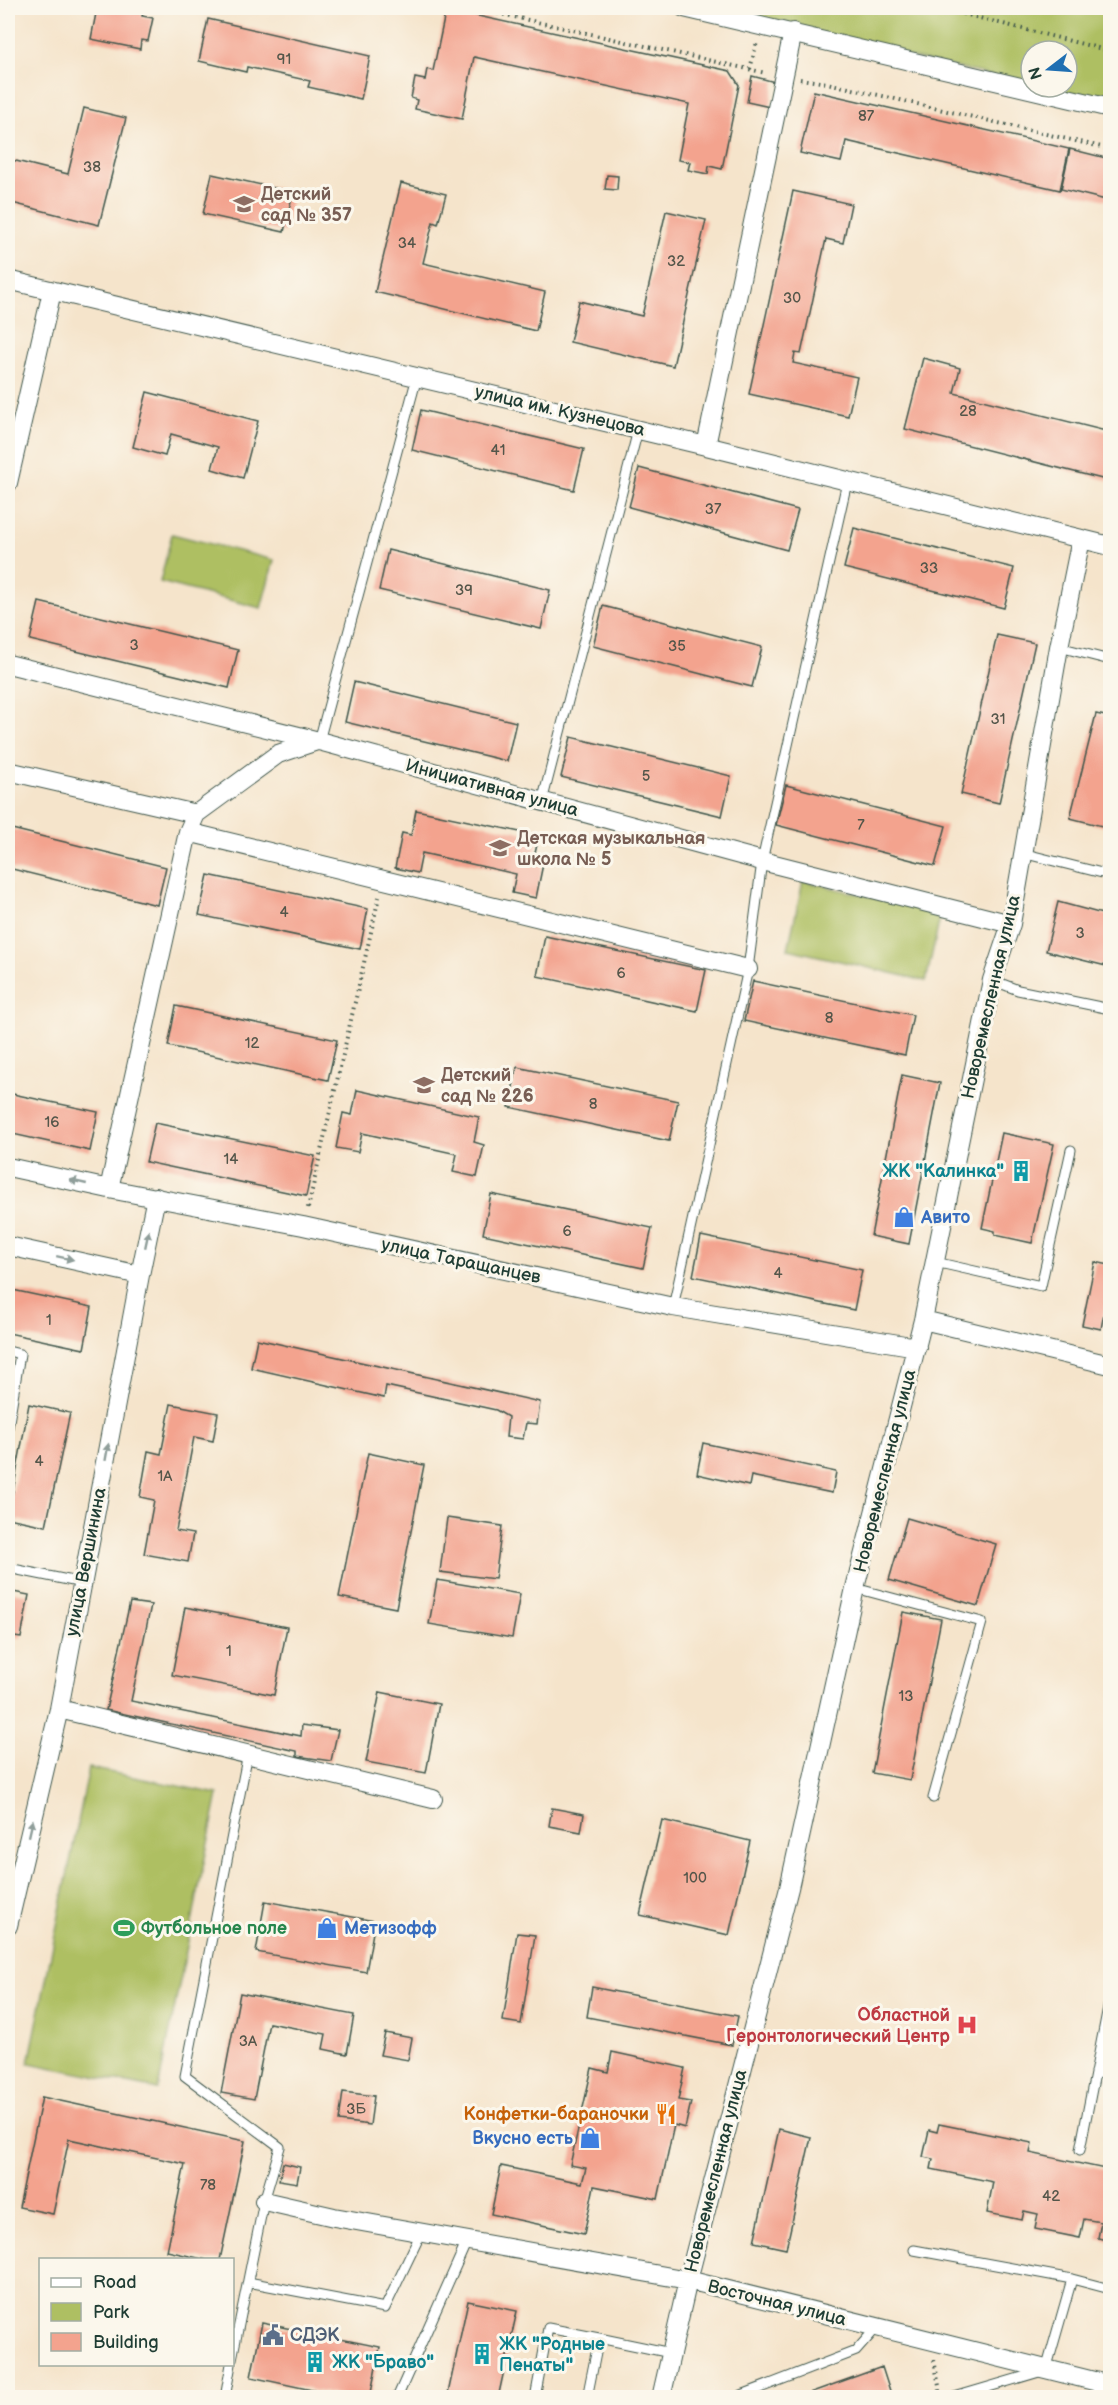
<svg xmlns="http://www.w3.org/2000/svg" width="1118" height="2405" font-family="'Balsamiq Sans',sans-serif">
<rect width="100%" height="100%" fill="#fbf7ec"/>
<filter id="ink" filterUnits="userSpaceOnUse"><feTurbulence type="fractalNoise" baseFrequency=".0167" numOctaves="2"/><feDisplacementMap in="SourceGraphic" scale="12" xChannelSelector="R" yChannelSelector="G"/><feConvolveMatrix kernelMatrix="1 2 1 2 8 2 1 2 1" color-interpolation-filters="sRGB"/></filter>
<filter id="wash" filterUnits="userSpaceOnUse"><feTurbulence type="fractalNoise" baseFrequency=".008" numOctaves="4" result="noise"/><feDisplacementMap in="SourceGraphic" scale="24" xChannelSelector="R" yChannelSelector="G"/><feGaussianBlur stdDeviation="1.35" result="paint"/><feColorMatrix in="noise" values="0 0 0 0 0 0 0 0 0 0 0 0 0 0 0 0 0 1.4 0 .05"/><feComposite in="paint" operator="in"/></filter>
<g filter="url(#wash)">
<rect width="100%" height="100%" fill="#f5e4cb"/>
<path fill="#aebf62" stroke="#667e4b" stroke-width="1.5" d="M700,8H1110V105L1037,87H1067V51H1031V85Z
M172,534L274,560L261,608L160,582Z
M803,881L941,913L926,981L788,949Z
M89,1768L218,1794L158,2089L29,2063Z"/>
<g id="blocks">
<path fill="#f3a38e" d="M97,8H144L142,16L153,18L148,41L141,40L140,49L91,39Z
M446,9L730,71L739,85L722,169L709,166L708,174L688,170L690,162L678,160L689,104L474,57L462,119L415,109L417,100L411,98L415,78L425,80L427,69L433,71Z
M208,19L370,56L361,99L308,87L310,81L247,67L246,72L199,61Z
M752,76L775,82L770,107L747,102Z
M814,91L1069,149L1060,190L846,141L841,162L800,153Z
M84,108L126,118L99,225L8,202V159L68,174Z
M1070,149L1110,159V201L1061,189Z
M212,174L293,192L284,232L203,214Z
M607,175L618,176L617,190L605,189Z
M401,183L446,194L438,224L433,222L423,263L545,292L536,331L375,292Z
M793,191L851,204L843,243L826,239L801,354L795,353L793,363L857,377L848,416L749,394Z
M666,211L706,220L673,366L570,342L579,301L642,316Z
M923,358L960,368L954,393L1110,432V481L905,429Z
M147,392L258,421L243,478L212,469L218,447L171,434L165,456L133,447Z
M421,410L584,449L574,490L412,450Z
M639,468L798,510L787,550L629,507Z
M854,528L1014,568L1004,608L844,568Z
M388,550L550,590L541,629L379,590Z
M39,602L238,650L229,688L30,640Z
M603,606L762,647L752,687L593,646Z
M997,635L1035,643L999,803L961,794Z
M354,682L516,722L507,761L345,722Z
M1096,714L1110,717V828L1070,818Z
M571,737L731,776L722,816L561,777Z
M786,785L946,826L935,866L776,825Z
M416,810L539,836L533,862L543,864L536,898L512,893L516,874L422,853L418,873L395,868L402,833L411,835Z
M8,828L166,867L157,905L8,868Z
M208,875L368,909L360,949L199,915Z
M1058,902L1110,916V967L1046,951Z
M545,936L706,970L697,1011L537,976Z
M753,981L913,1015L905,1055L744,1021Z
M176,1006L337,1040L328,1080L168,1046Z
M517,1067L678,1101L669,1141L509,1107Z
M902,1075L940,1083L909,1244L871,1236Z
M357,1090L479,1117L474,1142L484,1145L477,1177L453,1172L457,1154L362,1133L358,1152L336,1148L343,1113L352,1115Z
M8,1093L98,1112L90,1151L8,1133Z
M155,1123L315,1156L306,1196L146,1162Z
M1002,1133L1054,1144L1032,1243L995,1235V1231L982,1228Z
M491,1194L652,1228L643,1268L483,1234Z
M701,1236L862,1270L854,1310L693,1276Z
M1095,1262L1110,1265V1282L1101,1329L1082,1325Z
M8,1289L92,1307L84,1349L8,1333Z
M257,1339L540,1402L537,1424L526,1423L523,1439L506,1437L508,1417L496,1410L386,1386L384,1398L251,1368Z
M29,1404L70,1413L46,1526L8,1518Z
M171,1404L218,1413L213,1441L194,1437L176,1531L193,1534L188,1562L144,1554L154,1500L140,1497L148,1451L161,1454Z
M703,1443L836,1472L832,1493L751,1476L749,1486L697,1474Z
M368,1453L424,1465L396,1608L339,1597Z
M447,1518L502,1526L495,1579L440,1572Z
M907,1518L996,1544L978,1606L889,1580Z
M437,1580L520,1594L512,1638L429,1624Z
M8,1591L29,1595L21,1638L8,1636Z
M130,1602L151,1605L131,1701L301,1736L302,1725L338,1730L331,1761L297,1756V1751L106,1710Z
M185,1607L287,1627L274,1695L172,1675Z
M903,1612L941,1619L910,1780L872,1773Z
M380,1692L439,1704L426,1773L366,1762Z
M552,1808L584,1814L581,1832L549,1826Z
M662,1820L750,1841L729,1935L640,1915Z
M265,1901L375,1921L366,1972L256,1952Z
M517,1933L535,1935L521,2024L503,2021Z
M592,1987L738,2016L732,2045L587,2017Z
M240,1993L354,2015L347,2054L323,2049L326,2034L269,2023L254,2099L221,2093Z
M385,2033L412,2038L408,2060L380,2055Z
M612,2052L685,2068L678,2100L691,2102L685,2128L674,2125L658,2199L594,2186L584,2234L491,2214L501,2166L582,2183L586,2168L570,2165L592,2068L608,2072Z
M343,2092L374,2096L370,2125L339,2121Z
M42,2097L245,2141L220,2260H207L167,2251L185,2164L69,2139L53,2214L19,2207Z
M939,2124L1032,2143L1030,2153L1110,2170V2241L1098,2238L1101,2222L1084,2219L1080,2238L1035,2229L1038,2214L1024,2211L1022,2220L987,2213L993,2182L931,2169L933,2159L923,2157L929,2130L937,2132Z
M779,2129L811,2137L786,2249L754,2242Z
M283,2163L300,2167L297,2183L279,2180Z
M468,2301L517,2311L498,2398H447Z
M262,2323L380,2347L370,2398H349L251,2377Z
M882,2367L892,2398H798V2397Z"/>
</g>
</g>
<g filter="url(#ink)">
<use href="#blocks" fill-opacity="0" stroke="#3f564b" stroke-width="1.5"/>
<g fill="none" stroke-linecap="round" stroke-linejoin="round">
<defs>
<path id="service" d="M1059,647L1110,660
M319,741L417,377
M542,802L638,430
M1022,853L1110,875
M992,980L1018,990L1110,1009
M935,1262L1041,1286L1071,1150
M673,1307L748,969L762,861L847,482
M8,1351L20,1354L8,1428
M8,1568L83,1583
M855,1588L982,1622L933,1798
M1095,2072L1110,2075
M1080,2150L1110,1997
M914,2250L1072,2279L1110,2289
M248,2282L385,2308L421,2233
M232,2359L264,2201L280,2147L185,2076L248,1753
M225,2395L240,2398
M225,2398L231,2364
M397,2398L467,2241
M535,2398L548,2328L599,2338
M587,2398L599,2338L671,2353
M734,2398L856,2351L871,2334L874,2327
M951,2398L1046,2370L1072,2279
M1100,2398L1110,2394"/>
<path id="minor" d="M684,8L1110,108
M8,280L706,446L1110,546
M706,446L793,32
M8,483L52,291
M8,664L319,741L762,861L1011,924
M8,771L196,814L278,754L317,741
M188,832L748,969
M8,1167L109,1189L303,1226L673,1307L917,1347
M109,1189L188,832L196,814
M8,1246L140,1275
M923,1320L1110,1365
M59,1709L433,1799
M8,1926L59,1709L140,1275L156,1197
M264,2201L334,2217L688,2280L1110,2385
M661,2398L688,2280L789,1888L855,1588L923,1320L992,980L1011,924L1059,647L1081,539"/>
</defs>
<use href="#service" stroke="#3f564b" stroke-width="11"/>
<use href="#minor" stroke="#3f564b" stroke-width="20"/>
<path stroke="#3f564b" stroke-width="4" stroke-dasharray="1.5 4.5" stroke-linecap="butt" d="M474,8L766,73
M940,8L1110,51
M750,69L757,42
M800,79L827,83L1110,149
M308,1208L379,897
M934,2360L940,2391"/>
<use href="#service" stroke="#fff" stroke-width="9"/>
<use href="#minor" stroke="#fff" stroke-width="18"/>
</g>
<defs><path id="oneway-solid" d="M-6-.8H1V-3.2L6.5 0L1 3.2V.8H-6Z" transform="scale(1.5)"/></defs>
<g fill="#8f9e9a">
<use href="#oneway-solid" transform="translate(78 1182) rotate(-167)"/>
<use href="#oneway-solid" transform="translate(147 1239) rotate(-78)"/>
<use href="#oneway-solid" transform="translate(65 1258) rotate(12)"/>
<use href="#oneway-solid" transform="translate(107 1452) rotate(-80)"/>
<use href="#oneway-solid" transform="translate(31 1828) rotate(-77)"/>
</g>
</g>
<defs>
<symbol id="school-bare" viewBox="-9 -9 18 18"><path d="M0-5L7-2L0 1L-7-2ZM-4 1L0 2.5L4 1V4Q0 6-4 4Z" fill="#8d6e63" stroke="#fbf7ec" stroke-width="2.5" paint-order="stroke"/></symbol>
<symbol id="building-bare" viewBox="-9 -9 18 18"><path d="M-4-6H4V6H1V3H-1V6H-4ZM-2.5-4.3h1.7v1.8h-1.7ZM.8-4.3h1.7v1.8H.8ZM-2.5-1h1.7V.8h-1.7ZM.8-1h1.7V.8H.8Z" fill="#0f9aa8" stroke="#fbf7ec" stroke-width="2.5" paint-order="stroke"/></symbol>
<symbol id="shop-bare" viewBox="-9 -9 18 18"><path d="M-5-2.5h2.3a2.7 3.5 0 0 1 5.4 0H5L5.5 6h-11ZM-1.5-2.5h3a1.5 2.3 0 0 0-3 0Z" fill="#3f7fe0" stroke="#fbf7ec" stroke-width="2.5" paint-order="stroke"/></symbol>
<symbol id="stadium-bare" viewBox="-9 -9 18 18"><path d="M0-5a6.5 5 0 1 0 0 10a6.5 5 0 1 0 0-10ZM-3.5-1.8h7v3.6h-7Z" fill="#2e9e5b" stroke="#fbf7ec" stroke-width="2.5" paint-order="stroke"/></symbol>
<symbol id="hospital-bare" viewBox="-9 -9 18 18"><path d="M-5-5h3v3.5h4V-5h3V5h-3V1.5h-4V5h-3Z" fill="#e0444e" stroke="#fbf7ec" stroke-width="2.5" paint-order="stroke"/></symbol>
<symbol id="restaurant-bare" viewBox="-9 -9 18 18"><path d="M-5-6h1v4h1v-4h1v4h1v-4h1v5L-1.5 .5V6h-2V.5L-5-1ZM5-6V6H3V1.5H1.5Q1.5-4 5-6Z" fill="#e8710a" stroke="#fbf7ec" stroke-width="2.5" paint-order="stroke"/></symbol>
<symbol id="civic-bare" viewBox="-9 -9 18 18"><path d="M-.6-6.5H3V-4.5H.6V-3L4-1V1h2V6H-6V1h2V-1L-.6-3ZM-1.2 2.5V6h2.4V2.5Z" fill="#5c6f8a" stroke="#fbf7ec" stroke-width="2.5" paint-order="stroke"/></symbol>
</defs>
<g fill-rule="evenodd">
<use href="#school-bare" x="229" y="189" width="30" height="30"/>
<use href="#school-bare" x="485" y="833" width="30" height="30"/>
<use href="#school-bare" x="409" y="1070" width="30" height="30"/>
<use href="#building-bare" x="1006" y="1156" width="30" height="30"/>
<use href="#shop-bare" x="889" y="1202" width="30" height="30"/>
<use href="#stadium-bare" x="109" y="1913" width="30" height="30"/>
<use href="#shop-bare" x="312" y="1913" width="30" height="30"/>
<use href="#hospital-bare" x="952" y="2010" width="30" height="30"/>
<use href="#restaurant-bare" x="651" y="2099" width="30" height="30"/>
<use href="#shop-bare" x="575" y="2123" width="30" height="30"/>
<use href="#civic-bare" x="258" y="2320" width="30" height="30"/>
<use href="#building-bare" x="467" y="2339" width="30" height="30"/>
<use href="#building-bare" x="300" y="2347" width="30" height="30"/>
</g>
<g text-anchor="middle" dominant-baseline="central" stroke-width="6" stroke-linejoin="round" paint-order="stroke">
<g font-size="15" fill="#54564a">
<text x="284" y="59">91</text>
<text x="866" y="116">87</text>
<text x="92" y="167">38</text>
<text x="407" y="243">34</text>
<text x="676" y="261">32</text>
<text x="792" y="298">30</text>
<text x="968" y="411">28</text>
<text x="498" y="450">41</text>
<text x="713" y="509">37</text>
<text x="929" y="568">33</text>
<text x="464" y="590">39</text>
<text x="134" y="645">3</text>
<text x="677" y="646">35</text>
<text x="998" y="719">31</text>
<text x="646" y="776">5</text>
<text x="861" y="825">7</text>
<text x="284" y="912">4</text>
<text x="1080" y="933">3</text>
<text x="621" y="973">6</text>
<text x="829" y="1018">8</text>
<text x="252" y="1043">12</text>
<text x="593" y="1104">8</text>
<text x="52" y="1122">16</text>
<text x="231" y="1159">14</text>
<text x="567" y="1231">6</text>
<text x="778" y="1273">4</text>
<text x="49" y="1320">1</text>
<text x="39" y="1461">4</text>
<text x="165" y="1476">1А</text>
<text x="229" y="1651">1</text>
<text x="906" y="1696">13</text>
<text x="695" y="1878">100</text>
<text x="248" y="2041">3А</text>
<text x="356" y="2109">3Б</text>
<text x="208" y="2185">78</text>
<text x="1051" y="2196">42</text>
</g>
<g font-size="18" font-weight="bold" fill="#785e54" stroke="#fbf7ec" text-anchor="start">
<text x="261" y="194">Детский<tspan x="261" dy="21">сад № 357</tspan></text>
<text x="517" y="838">Детская музыкальная<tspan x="517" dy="21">школа № 5</tspan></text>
<text x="441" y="1075">Детский<tspan x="441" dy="21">сад № 226</tspan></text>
</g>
<g font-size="18" fill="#1f3d34" stroke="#fbf7ec">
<text transform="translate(560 411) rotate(13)">улица им. Кузнецова</text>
<text transform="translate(492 788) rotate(15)">Инициативная улица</text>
<text transform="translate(991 997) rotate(-77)">Новоремесленная улица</text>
<text transform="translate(461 1261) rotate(12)">улица Таращанцев</text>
<text transform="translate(885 1471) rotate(-76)">Новоремесленная улица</text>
<text transform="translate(86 1562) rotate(-79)">улица Вершинина</text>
<text transform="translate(716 2171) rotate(-76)">Новоремесленная улица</text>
<text transform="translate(777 2303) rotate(14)">Восточная улица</text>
</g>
<g font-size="18" font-weight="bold" fill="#0d838f" stroke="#fbf7ec" text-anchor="start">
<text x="1004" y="1171" text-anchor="end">ЖК "Калинка"</text>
<text x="499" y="2344">ЖК "Родные<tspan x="499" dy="21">Пенаты"</tspan></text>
<text x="332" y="2362">ЖК "Браво"</text>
</g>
<g font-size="18" font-weight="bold" fill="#366cbe" stroke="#fbf7ec" text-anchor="start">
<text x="921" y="1217">Авито</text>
<text x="344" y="1928">Метизофф</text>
<text x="573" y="2138" text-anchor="end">Вкусно есть</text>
</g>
<g font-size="18" font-weight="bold" fill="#27864d" stroke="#fbf7ec" text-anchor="start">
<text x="141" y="1928">Футбольное поле</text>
</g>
<g font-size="18" font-weight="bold" fill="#be3a42" stroke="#fbf7ec" text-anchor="end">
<text x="950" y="2015">Областной<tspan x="950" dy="21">Геронтологический Центр</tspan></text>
</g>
<g font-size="18" font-weight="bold" fill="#c56008" stroke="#fbf7ec" text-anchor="end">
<text x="649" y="2114">Конфетки-бараночки</text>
</g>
<g font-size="18" font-weight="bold" fill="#4e5e75" stroke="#fbf7ec" text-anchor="start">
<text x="290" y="2335">СДЭК</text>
</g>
</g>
<rect width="1118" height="2405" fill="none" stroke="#fbf7ec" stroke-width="30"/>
<rect x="39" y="2258" width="195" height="108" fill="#fbf7ec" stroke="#a3ada2" stroke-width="1.5"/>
<rect x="51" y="2278" width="30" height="9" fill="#ffffff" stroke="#a3ada2" stroke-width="1.5"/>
<text x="93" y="2288" font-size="18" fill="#1f3d34">Road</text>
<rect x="51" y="2303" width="30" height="18" fill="#aebf62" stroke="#a3ada2" stroke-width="1.5"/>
<text x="93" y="2318" font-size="18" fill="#1f3d34">Park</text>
<rect x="51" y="2333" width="30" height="18" fill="#f3a38e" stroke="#a3ada2" stroke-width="1.5"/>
<text x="93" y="2348" font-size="18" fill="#1f3d34">Building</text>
<g transform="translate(1049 69) rotate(253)"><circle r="28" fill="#fbf7ec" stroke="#a3ada2" stroke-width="1.5"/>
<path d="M0-4.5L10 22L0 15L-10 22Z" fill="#1f6fb2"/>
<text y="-9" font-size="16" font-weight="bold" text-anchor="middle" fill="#1f3d34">N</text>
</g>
</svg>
